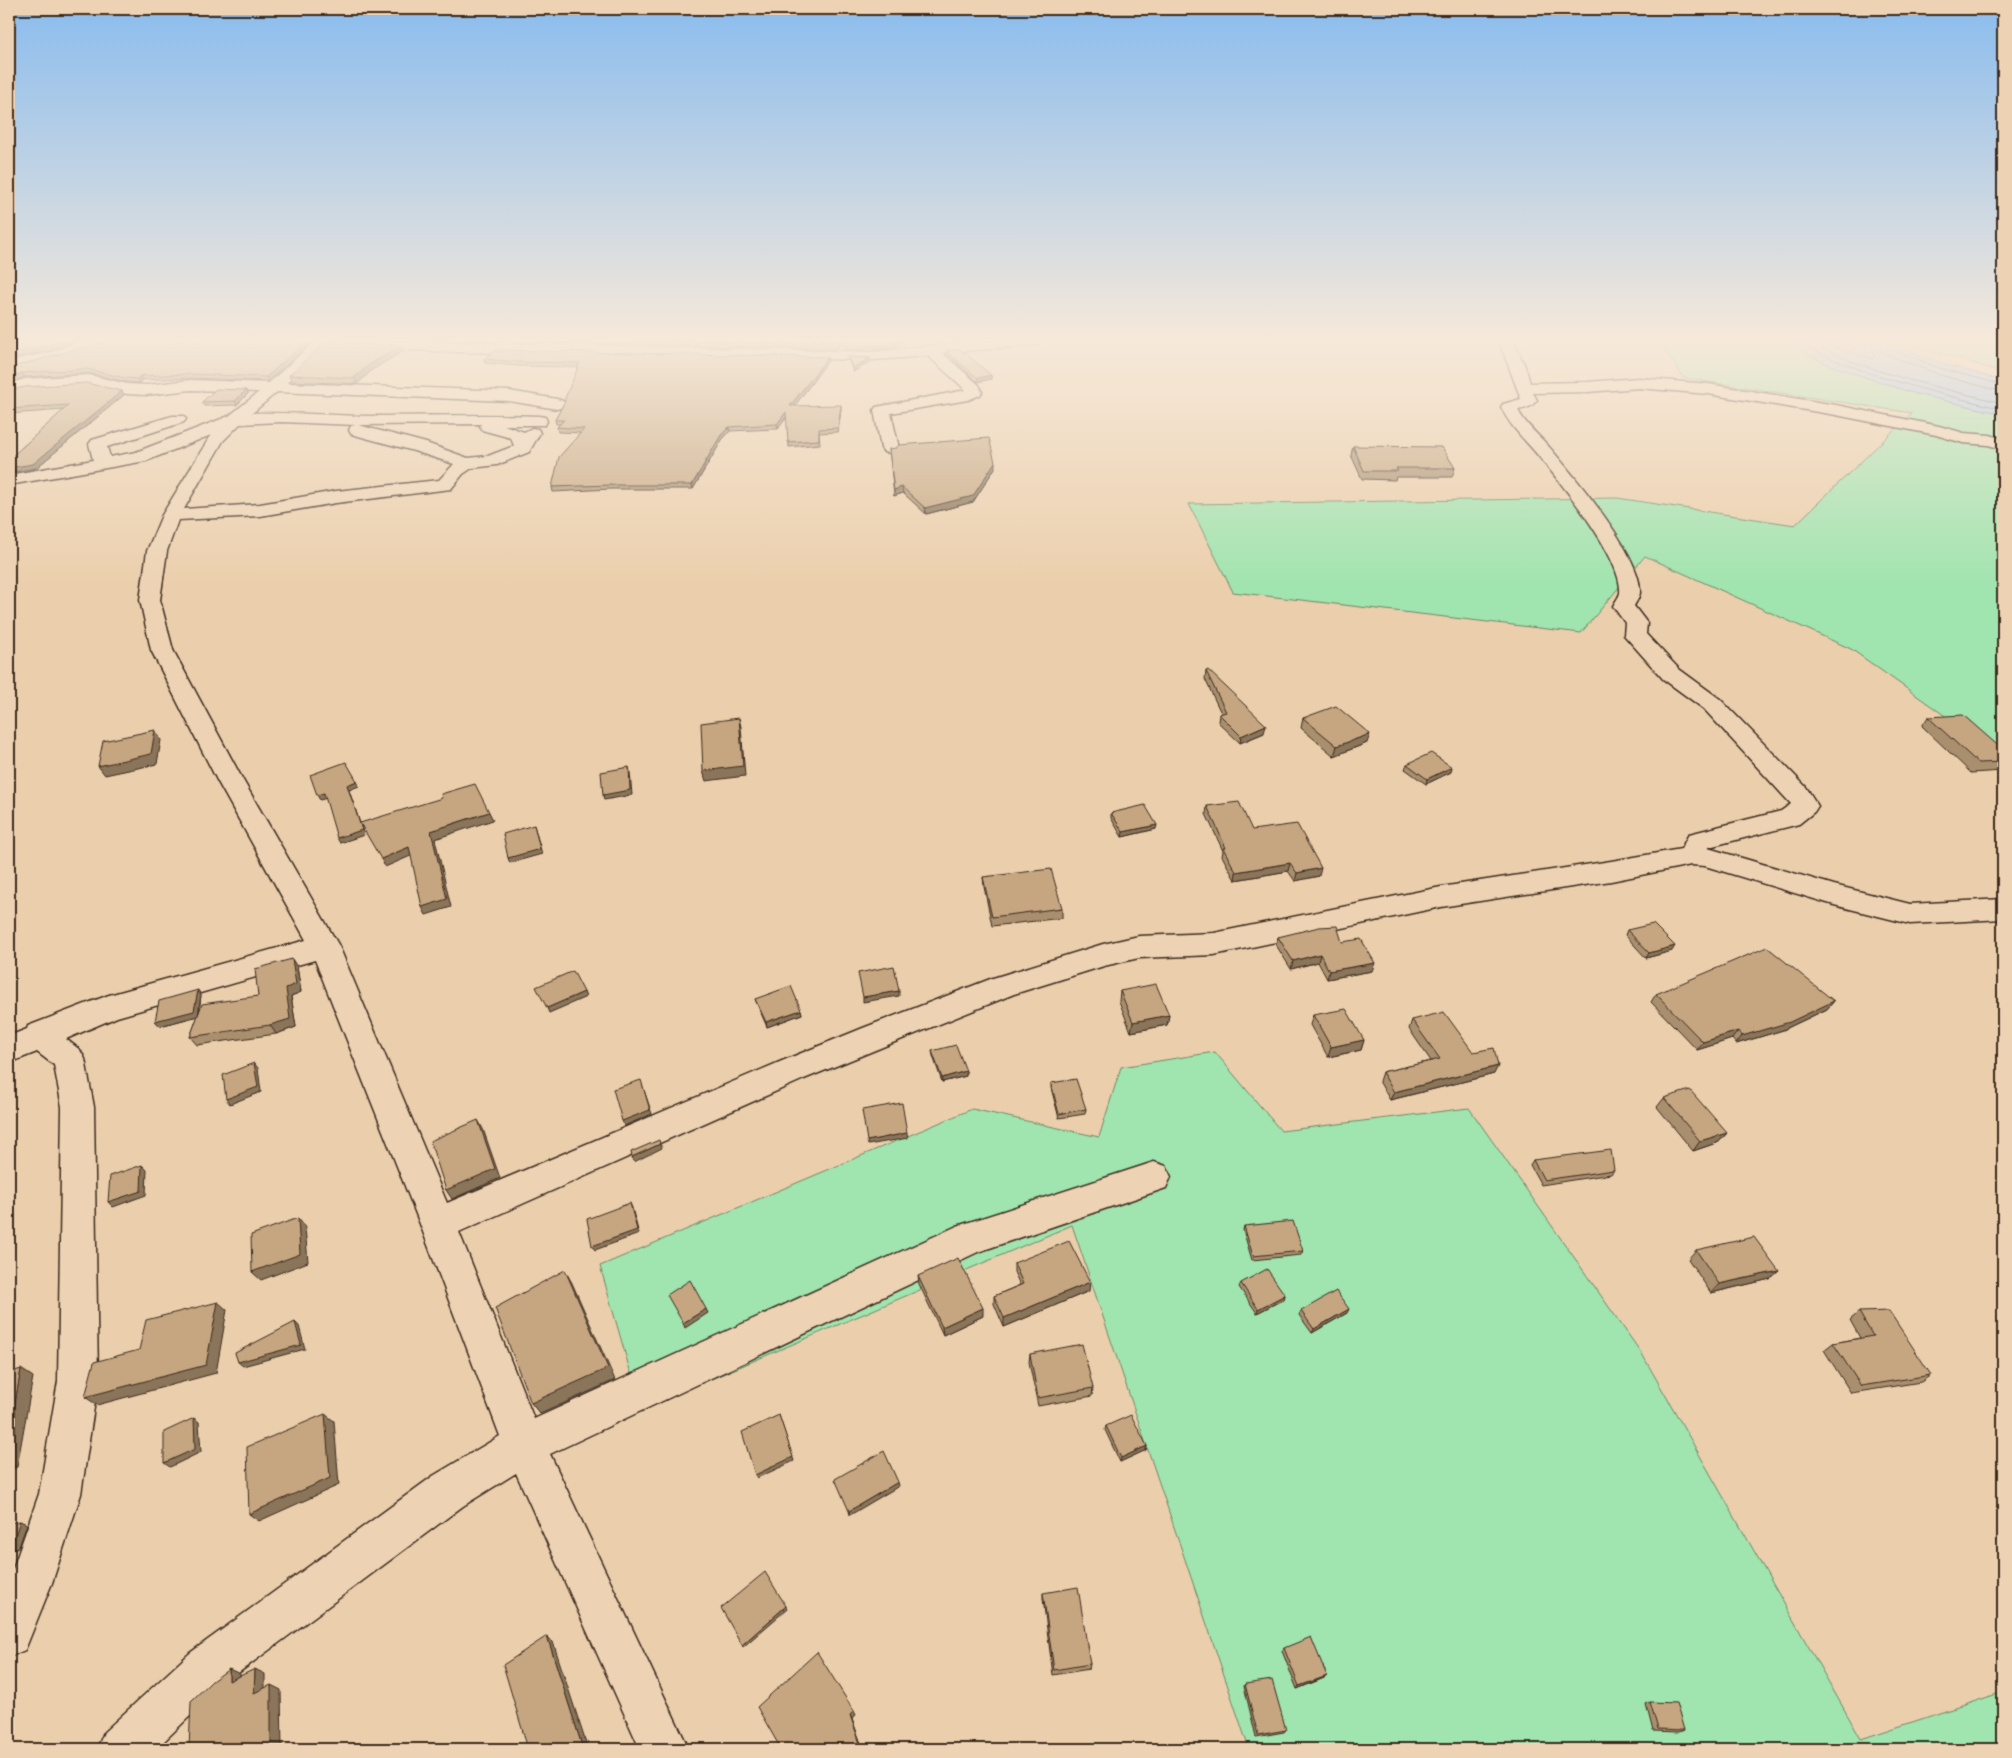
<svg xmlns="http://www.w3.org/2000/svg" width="2012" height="1758" font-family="Pangolin,sans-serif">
<rect width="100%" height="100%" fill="#ebcfac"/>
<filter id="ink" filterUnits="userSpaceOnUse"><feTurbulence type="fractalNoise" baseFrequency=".02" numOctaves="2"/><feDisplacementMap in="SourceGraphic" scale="10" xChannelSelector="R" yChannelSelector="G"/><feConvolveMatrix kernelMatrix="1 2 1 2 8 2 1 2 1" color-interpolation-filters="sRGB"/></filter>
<g filter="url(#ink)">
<path fill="#a0e4af" stroke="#6e8766" d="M1658,341H1784L1827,364L1916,394L2003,414V757L1851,649L1645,556L1581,633L1233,592L1189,504L1617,498L1795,525L1912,413L1684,378Z
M1894,341H2003V373L1955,357Z
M1215,1052L1281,1131L1469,1108L1642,1354L1861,1739L2003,1692V1749H1249L1072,1225L641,1409L600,1266L972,1109L1099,1137L1121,1067Z"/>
<path fill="#9dc9f7" stroke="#7689a0" d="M1784,341H1882L1944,364L2003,381V414L1916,394L1827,364Z"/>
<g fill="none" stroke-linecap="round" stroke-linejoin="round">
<path stroke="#626a75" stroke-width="1" d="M1794,341C1860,375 1931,392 2003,409
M1807,341C1867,373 1937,387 2003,403
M1823,341L1834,347L1873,359L1875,356L1870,341
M1878,341L1880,349L1886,354L1940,375L2003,392
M1884,341L1888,348L1942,369L2003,385"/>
<defs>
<path id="minor" d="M79,341H109L107,344C74,352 42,364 9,371V361L52,352Z
M315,341H408L874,352L971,341H1041L1039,344L1034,345L942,353L979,385L982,392L980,395L968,400L891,413L899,448L896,452L890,453L884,452L881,448L874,410L876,407L966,390L928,356L874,360L456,352L328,346L287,383L509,391L557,399L563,401L565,404L563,407L557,409L509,401L277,392L252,413C293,412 334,416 375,416C429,416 484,414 539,416L545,417L547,421L545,425H504L524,432L532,428L538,429L540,433L529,452L497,465L472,468L463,474L451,489L336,503L260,516L178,520L167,551L160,600L173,650L244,782L339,946L447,1203L782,1061L863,1028L993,978L1103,944L1139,936L1214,933L1441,887L1611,861L1681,849L1689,834L1781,811L1791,804L1704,709L1663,679L1624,635L1625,623L1613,606C1615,602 1619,597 1620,593C1623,558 1558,479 1536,453C1523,438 1509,425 1501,407L1503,404L1521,399L1499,341H1513L1525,366L1530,383L1587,382L1639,378L1708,384L1836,405L1939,426L1964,433L1990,435L2003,439V449L1988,445L1963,443L1936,435L1836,415L1708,394L1639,388L1587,392L1533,393L1537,400C1532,407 1527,408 1518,410C1525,425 1540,436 1550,448C1574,476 1642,556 1640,592C1640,597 1636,602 1634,606L1647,623L1646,634L1679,669L1720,699L1806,787L1818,806L1814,812L1799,824L1709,847L1708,848L1834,885L1910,904L2003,899V919L1910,924L1834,905L1705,866L1691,865L1611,881L1441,907L1214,955L1139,958L1104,966L1014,994L885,1046L804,1079L459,1232L534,1419L957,1226L1154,1162L1166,1166L1171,1177L1166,1188L978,1252L550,1454L689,1749H640L516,1473L463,1506L222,1685L156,1749H97L104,1732L190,1653L433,1476L500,1436L420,1224L315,960L117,1017L66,1039L80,1050L85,1059L94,1107L98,1381L81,1494L52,1583L25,1650L9,1657V1580L39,1494L58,1381L62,1107L54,1065L37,1052L9,1063V1036L27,1029L28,1026L109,995L306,940L218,782L151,650L140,600L147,551L162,515L211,435L146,461L9,485V475L93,460L89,444L92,440L172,416H184L186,419L184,422L107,447L110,457L136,452L229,416L259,392L191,390L146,395L127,394L89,385L26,389L9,394V384L25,379L89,375L127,384L146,385L191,380L269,383ZM281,422L356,425L351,426L349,430L351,434L414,451L454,464L439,480L336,491L260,504L184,509L223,441L240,424ZM481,424L480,426L482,430L511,438L514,446L488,456L468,458L426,443L358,425Z"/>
</defs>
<use href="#minor" stroke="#3b2a1e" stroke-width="3"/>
<use href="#minor" fill="#edd3b4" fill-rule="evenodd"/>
</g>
<path fill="#a98f6e" stroke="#3b2a1e" d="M313,341L268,381L191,378L142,380L139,383L127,382L89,373L25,377L9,368Z
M516,341H905L893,348L874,350L843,349L841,344L837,349Z
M401,346L403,351L372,370L357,384L292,381L289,375Z
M946,351L991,375V379L978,382L947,354Z
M848,357L870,358V362L853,372L849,361Z
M484,359L828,361L794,406L841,409L838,432L819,433L820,444L789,447L787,417L778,429L730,431L722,440L693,489H611L553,492L552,487L580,433L558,432L557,427L560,424H556L555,420L565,401L578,367L518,366L485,363Z
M246,390L248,394L237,405L204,406L202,402Z
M9,391L124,395L36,468L9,473V459L64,410L9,414Z
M1353,446L1455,468L1452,477H1396L1395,480L1362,479L1351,455Z
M889,449L995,468L973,502L926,514L903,493L894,496Z
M1206,671L1264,733L1240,743L1218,722L1219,714L1221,713L1205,679Z
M1928,717L2003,750V771L1971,773L1922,726Z
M1303,718L1367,743L1334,756L1301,728Z
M1407,764L1451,772L1426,784L1405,769Z
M1207,806L1319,876L1295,881L1288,871L1235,880L1222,856L1223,851L1206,814Z
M1111,813L1156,829L1122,837L1111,818Z
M983,877L1062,908V918L992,926L984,887Z
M1627,930L1672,951L1646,958L1625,935Z
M1278,937L1342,942L1372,971L1327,979L1318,962L1291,969L1276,945Z
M297,967L301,992L291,996L296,1027L276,1034L197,1045L190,1037L198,1016L160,1026L155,1021L201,995L199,1013L258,996Z
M1120,991L1169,1015L1167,1025L1131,1032L1119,1001Z
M1656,994L1834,1001L1827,1009L1783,1030L1736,1044L1732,1039L1697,1050L1651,1002Z
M755,999L801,1010L802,1014L767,1027L757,1004Z
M1313,1015L1364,1040L1361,1050L1328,1057L1310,1025Z
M1412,1020L1473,1052L1494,1074L1390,1100L1379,1081L1382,1072L1431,1061L1409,1029Z
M932,1051L966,1071V1076L942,1082L933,1056Z
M1051,1083L1086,1109L1085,1114L1059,1118L1051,1088Z
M1664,1098L1727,1133L1719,1142L1693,1151L1657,1107Z
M1533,1160L1614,1170L1611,1174L1541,1185L1530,1165Z
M1244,1226L1303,1251L1301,1255L1252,1260L1243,1230Z
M1696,1250L1770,1279L1711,1293L1688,1259Z
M1014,1263L1089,1291L1004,1327L994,1304V1296L1020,1285L1014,1272Z
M918,1276L983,1316L943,1335L919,1284Z
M1241,1283L1285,1295L1284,1299L1257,1313L1239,1287Z
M1301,1311L1347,1313L1312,1333L1299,1315Z
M1859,1312L1931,1375L1921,1382L1851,1393L1824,1350L1833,1343L1860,1338L1850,1320Z
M1030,1354L1093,1388L1092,1396L1038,1406L1029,1362Z
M1106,1426L1147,1446L1146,1450L1120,1462L1105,1430Z
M1043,1593L1090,1664L1089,1669L1053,1675L1043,1599Z
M1284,1648L1324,1678L1297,1689L1282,1651Z
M1245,1684L1286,1730L1284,1732L1256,1737L1244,1686Z
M1650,1702L1684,1730L1679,1732L1653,1731L1646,1704Z"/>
<path fill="#8a745a" stroke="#3b2a1e" d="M62,341H74L51,350L9,359V354Z
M307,341H313L268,381L266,377Z
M839,341H840L841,344L837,349L836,345Z
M898,341H905L893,348L874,350V346Z
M401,346L403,351L372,370L357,384L354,378L370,364Z
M828,357V361L791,411L790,406Z
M870,358V362L853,372V368Z
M22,373L25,377L9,382V377Z
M991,375V379L978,382V378Z
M140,376L142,380L139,383L137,379Z
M246,390L248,394L237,405L235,401Z
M122,391L124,395L36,468L9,473V468Z
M841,405V409L838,432V428Z
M786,412L787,416L778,429L777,424Z
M729,427L730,431L722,440L693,489L692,485L721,435Z
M995,462V468L973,502L926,514L925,508Z
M902,487L903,493L894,496V490Z
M739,718L741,727L745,776L706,781L703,771Z
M1266,725L1264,733L1240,743L1241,736Z
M155,730L161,740L157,764L105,775L98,766Z
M1370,734L1367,743L1334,756L1337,746Z
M629,767L630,772L632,795L604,800L603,795Z
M1452,767L1451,772L1426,784L1427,779Z
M357,781L359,786L349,790L364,835L340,843L337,838L347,785Z
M324,793L327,798L320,800L317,795Z
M489,812L493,820L435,839L451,907L426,915L422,907L431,831Z
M534,825L542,854L510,863L508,858Z
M1157,825L1156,829L1122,837L1123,832Z
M409,847L413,855L385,867L381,859Z
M1290,863L1288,871L1235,880L1236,872Z
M1321,868L1319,876L1295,881L1297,873Z
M1675,946L1672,951L1646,958L1649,953Z
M1320,954L1318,962L1291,969L1293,961Z
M292,959L297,967L301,992L291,996L296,1027L276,1034L270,1025L286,988Z
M1375,963L1372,971L1327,979L1329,971Z
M198,990L201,995L198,1016L160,1026L155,1021Z
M899,991V996L863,1002V997Z
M584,992L586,997L549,1013L547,1008Z
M1834,1001L1827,1009L1783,1030L1736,1044L1742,1036Z
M801,1010L802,1014L767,1027L766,1022Z
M1169,1015L1167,1025L1131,1032L1133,1022Z
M1738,1031L1732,1039L1697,1050L1703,1042Z
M1364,1040L1361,1050L1328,1057L1331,1047Z
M254,1063L258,1068L261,1092L230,1104L226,1099Z
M1498,1066L1494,1074L1390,1100L1394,1092Z
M966,1071V1076L942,1082V1078Z
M642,1084L652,1114L624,1126L622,1121Z
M478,1120L483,1129L500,1178L452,1199L446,1190Z
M907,1133L908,1138L868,1145L867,1141Z
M1727,1133L1719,1142L1693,1151L1700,1141Z
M660,1144L662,1148L634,1162L632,1157Z
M142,1165L147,1170L146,1195L113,1207L108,1202Z
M630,1203L632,1208L639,1234L595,1250L592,1246Z
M298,1218L305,1227L308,1262L261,1280L252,1272Z
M565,1270L572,1283L615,1380L540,1414L531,1403Z
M1779,1271L1770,1279L1711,1293L1719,1284Z
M1090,1282L1089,1291L1004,1327V1318Z
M1285,1295L1284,1299L1257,1313L1258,1309Z
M218,1302L227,1310L216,1373L97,1405L85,1397Z
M983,1308V1316L943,1335L942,1327Z
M706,1309L708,1313L685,1328L683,1323Z
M1349,1309L1347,1313L1312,1333L1314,1329Z
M295,1322L299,1326L305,1349L243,1366L238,1362Z
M21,1369L33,1377L17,1467L9,1470V1435Z
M325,1414L334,1421L339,1485L259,1521L249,1514Z
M779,1415L794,1461L757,1478L755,1475Z
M194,1418L199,1422L201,1452L170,1467L164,1463Z
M1147,1446L1146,1450L1120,1462L1121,1458Z
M898,1482L899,1486L850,1515L849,1511Z
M20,1521L27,1524L19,1547L9,1550V1545Z
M786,1606L787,1609L743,1647L742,1645Z
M547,1636L553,1642L588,1749H583Z
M229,1669L240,1674V1686L229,1681Z
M255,1669L265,1674V1698L254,1693Z
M1327,1676L1324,1678L1297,1689L1299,1686Z
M271,1685L281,1690L282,1749H266Z
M854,1711L856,1715L852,1719L863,1749L850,1715Z"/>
<path fill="#c5a680" stroke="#3b2a1e" d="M9,341H62L49,346L9,354Z
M106,341H307L266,377L189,374L140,376L137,379L125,378L87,369L22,373L9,377V368Z
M661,341H839L836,345Z
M841,341H898L893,344L874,346L843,345Z
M326,342L401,346L370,364L354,378L289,375Z
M960,349L991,375L978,378L946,351Z
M496,350L828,357L790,406L841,405L838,428L819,429V440L788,442L786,412L777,424L729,427L721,435L692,485H610L552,487L559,457L584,429L557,427L564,420H555L565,401V398L580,363L517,362L484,359Z
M848,357L870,358L853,368Z
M86,383L122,391L33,464L9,468V459L69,405L9,409V391L24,387Z
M216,389L246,390L235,401L202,402Z
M989,438L995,462L973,496L925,508L902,487L894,490L889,449L896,448L899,445Z
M1353,446L1442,447L1455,468H1396L1398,471H1364Z
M1208,670L1266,725L1241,736L1219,714L1226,712L1206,671Z
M1336,706L1370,734L1337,746L1303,718Z
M1963,715L2003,750V762L1978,763L1928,717Z
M739,718L743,766L703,771L701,723Z
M155,730L151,754L98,766L103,741Z
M1431,753L1452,767L1427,779L1407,764Z
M346,762L357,781L347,785L362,830L337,838L324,793L317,795L310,775Z
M629,767L630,790L603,795L601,772Z
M475,784L489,812L431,831L447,899L422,907L409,847L381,859L360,823L442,798L441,794Z
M1239,802L1252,830L1297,824L1321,868L1297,873L1290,863L1236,872L1223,848H1226L1207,806Z
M1145,805L1157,825L1123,832L1111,813Z
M534,825L540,849L508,858L503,834Z
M1051,869L1062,908L992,917L983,877Z
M1653,924L1675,946L1649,953L1627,930Z
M1337,926L1342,942L1361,939L1375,963L1329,971L1320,954L1293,961L1278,937L1319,927Z
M1767,947L1834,1001L1790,1022L1742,1036L1738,1031L1703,1042L1656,994Z
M292,959L296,984L286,988L290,1019L270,1025L190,1037L202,1004L258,996L255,969Z
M894,966L899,991L863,997L858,973Z
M573,971L584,992L547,1008L536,987Z
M1156,984L1169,1015L1133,1022L1120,991Z
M791,986L801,1010L766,1022L755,999Z
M198,990L194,1011L155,1021L159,1001Z
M1346,1009L1364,1040L1331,1047L1313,1015Z
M1444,1012L1473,1052L1494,1048L1498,1066L1394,1092L1382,1072L1440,1059L1412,1020Z
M956,1045L966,1071L942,1078L932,1051Z
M254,1063L258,1087L226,1099L223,1075Z
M1076,1079L1086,1109L1059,1114L1051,1083Z
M641,1080L650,1110L622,1121L613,1089Z
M1690,1090L1727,1133L1700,1141L1664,1098Z
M902,1103L907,1133L867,1141L862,1110Z
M478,1120L495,1169L446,1190L430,1141Z
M659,1140L660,1144L632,1157L631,1152Z
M1611,1150L1614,1170L1544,1180L1533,1160Z
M142,1165L141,1191L108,1202L110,1176Z
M630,1203L637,1230L592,1246L587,1219Z
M298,1218L300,1254L252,1272L251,1235Z
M1293,1221L1303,1251L1253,1256L1244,1226Z
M1754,1237L1779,1271L1719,1284L1696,1250Z
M1069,1241L1090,1282L1004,1318L994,1296L1023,1284L1014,1263Z
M958,1258L983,1308L942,1327L918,1276Z
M1267,1269L1285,1295L1258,1309L1241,1283Z
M565,1270L608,1368L531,1403L495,1308Z
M690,1280L706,1309L683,1323L667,1295Z
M1336,1291L1349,1309L1314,1329L1301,1311Z
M218,1302L206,1365L85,1397L94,1362L139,1350L146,1320Z
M1889,1311L1931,1375L1861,1386L1833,1343L1873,1336L1859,1312Z
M295,1322L301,1345L238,1362L235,1353Z
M1082,1344L1093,1388L1038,1398L1030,1354Z
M21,1369L9,1435V1373Z
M325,1414L330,1478L249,1514L247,1447Z
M779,1415L793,1457L755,1475L742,1432Z
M1131,1415L1147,1446L1121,1458L1106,1426Z
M194,1418L195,1449L164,1463V1432Z
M884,1451L898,1482L849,1511L835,1479Z
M20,1521L12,1544L9,1545V1523Z
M765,1572L786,1606L742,1645L721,1608Z
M1078,1587L1090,1664L1054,1670L1043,1593Z
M547,1636L583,1749H528L503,1665Z
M1311,1637L1327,1676L1299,1686L1284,1648Z
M817,1652L854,1711L850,1715L862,1749H816L815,1748L814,1749H781L757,1707Z
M229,1669V1681L255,1669L254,1693L271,1685V1747L266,1749H189L191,1701L212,1681Z
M1272,1680L1286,1730L1258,1735L1245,1684Z
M1650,1702L1676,1703L1684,1730L1658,1729Z"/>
</g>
<linearGradient id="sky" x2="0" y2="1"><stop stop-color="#8abcee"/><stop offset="0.58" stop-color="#f6e9da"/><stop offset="1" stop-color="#f6e9da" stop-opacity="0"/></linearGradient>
<rect width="2012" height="587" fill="url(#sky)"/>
<rect width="2012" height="1758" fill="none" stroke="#edd3b4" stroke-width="30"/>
<rect x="15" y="15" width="1982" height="1728" fill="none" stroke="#3b2a1e" stroke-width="2" filter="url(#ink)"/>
</svg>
